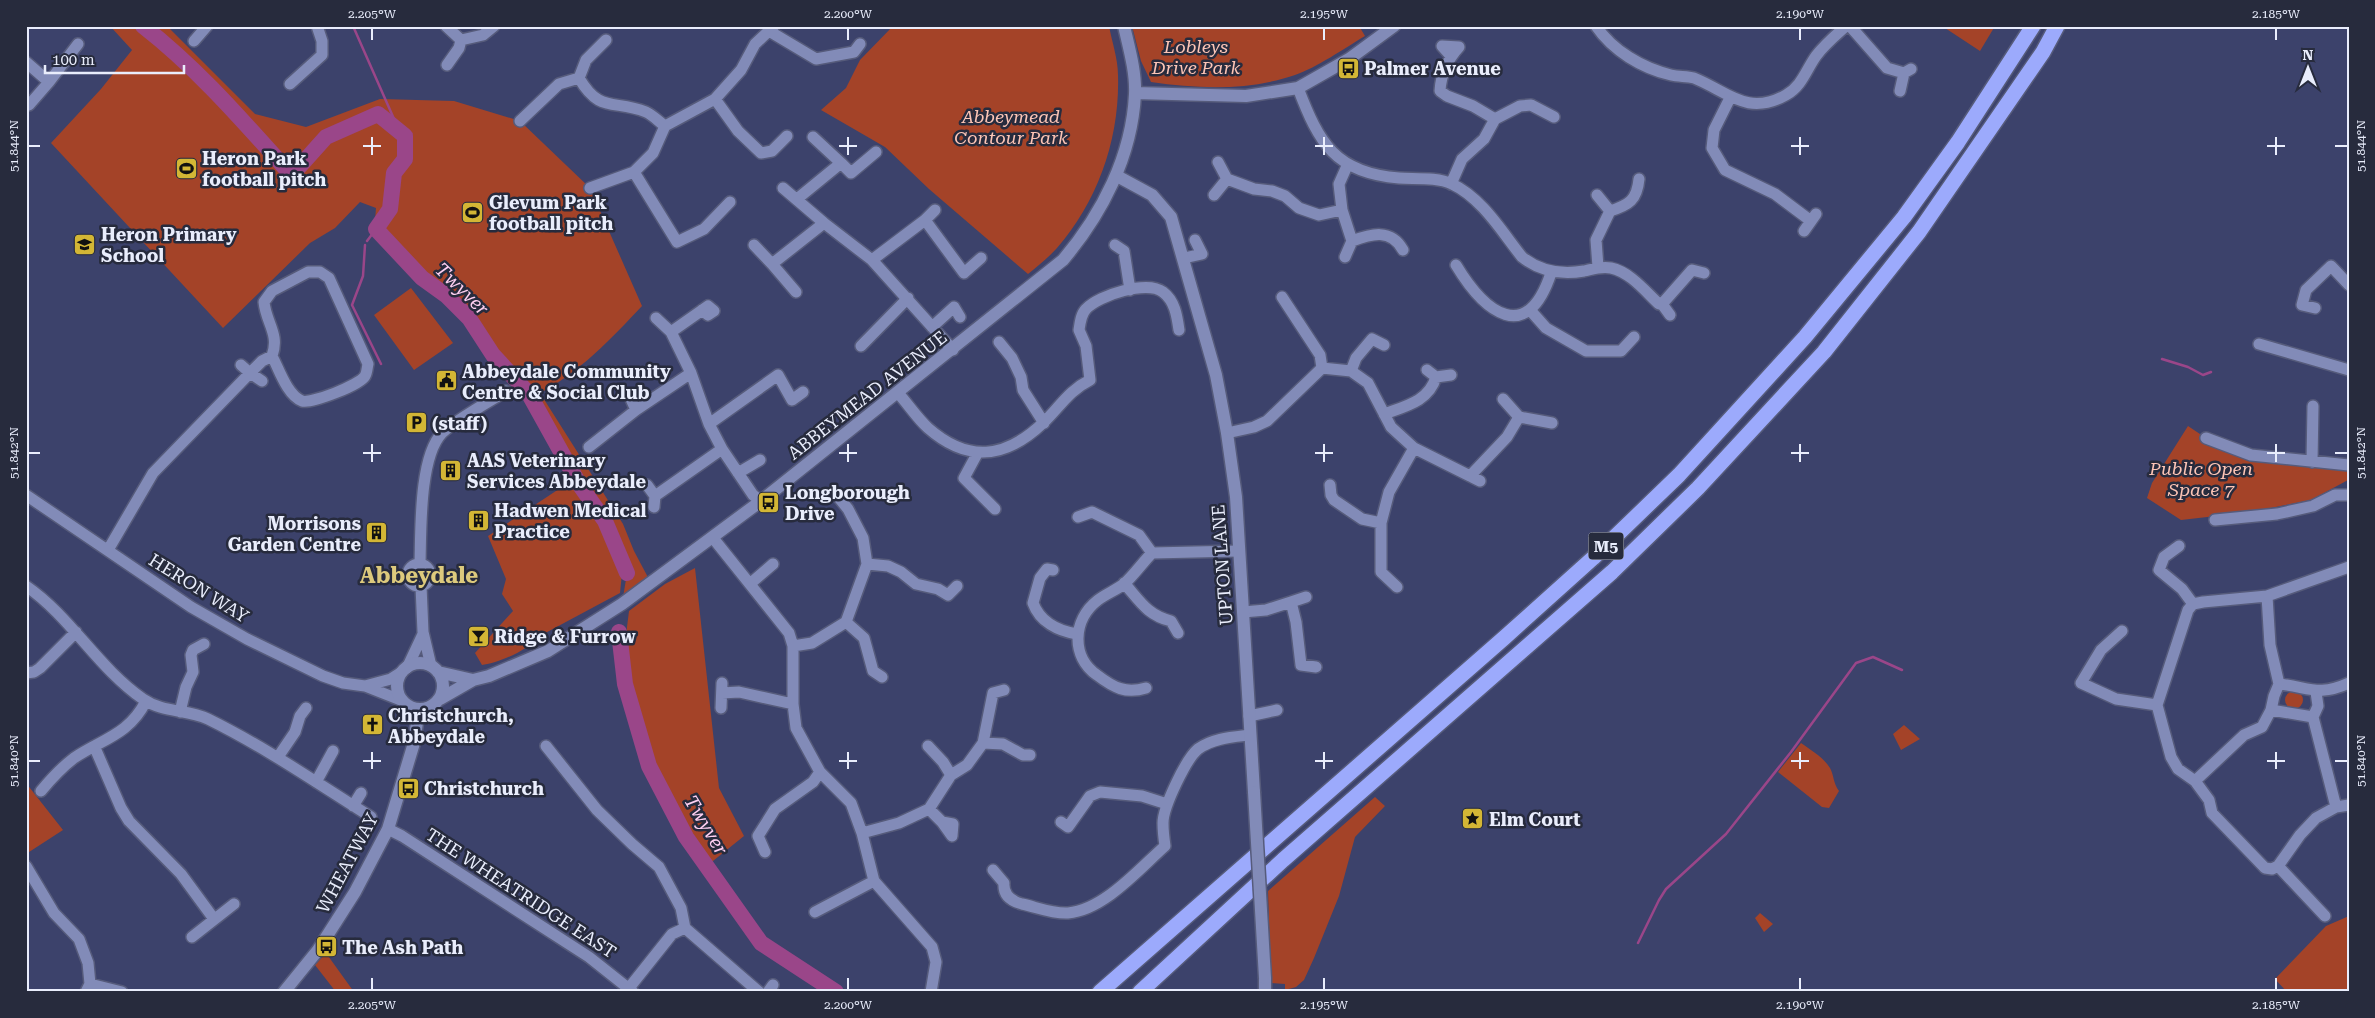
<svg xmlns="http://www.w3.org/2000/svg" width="2375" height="1018" font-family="'Roboto Serif',serif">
<rect width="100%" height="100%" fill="#3c426b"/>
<path fill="#a44328" d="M110,26H167L255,114L306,127L380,99L454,101L520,121L590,188L642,306C612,338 579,373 540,393L623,524L634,551L651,583L622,604L627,573L605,522L579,484L529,394L493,355L469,318L374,233L376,208L360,202L335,228L310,243L223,328L51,143L101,89L132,50Z
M893,26H1109C1112,42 1118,59 1118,75C1120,138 1098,201 1057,248C1048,258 1038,266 1028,274L929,189L885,147L821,110L846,88L860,60Z
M1132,26H1359L1365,36C1345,48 1316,68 1295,75C1248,91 1200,89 1151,82L1141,61Z
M1942,26H1995L1980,51Z
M411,288L453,343L414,370L374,315Z
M2188,426L2206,438L2227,447L2348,470V480L2311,500L2251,512L2181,520L2147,498L2152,483Z
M571,481L601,523L622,573L620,593L536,638C530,650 495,664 482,665L475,653L513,611L502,594L506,579L488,536Z
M695,568L719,788L744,836L708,865L683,836L646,765L620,683L629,611L665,584Z
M2285 700a9 9 0 1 1 18 0a9 9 0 1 1-18 0Z
M1904,725L1920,739L1901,750L1893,734Z
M1801,743C1811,750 1824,758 1830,768C1834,775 1833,783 1839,791L1829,808L1822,807L1778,772Z
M26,783L63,830L26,854Z
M1375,797L1385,806L1355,837L1339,896L1314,958L1304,980L1296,987L1285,990V984L1271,983L1268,891Z
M1760,913L1773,924L1764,932L1755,918Z
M2349,916V992H2287L2275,979L2326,926Z
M326,953L354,992H336L315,965Z"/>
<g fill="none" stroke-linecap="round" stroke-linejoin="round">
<path stroke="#9a4689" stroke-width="2.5" d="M353,26L394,119L405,136
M367,241L376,229
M365,245L363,276L352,305L381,364
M2162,359L2188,367L2203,375L2211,372
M1638,943L1659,900L1666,889L1726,834L1791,752L1856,663L1873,657L1902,670"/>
<path stroke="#9a4689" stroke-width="16" d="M143,26C197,68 242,120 287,170L300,166L326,137L378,114L405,136V159L394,173L390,209L376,229L422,278L447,296L469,318L493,355L529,394L579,484L605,521L627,573
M619,632L625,684L649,766L686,837L761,943L836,992"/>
<defs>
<path id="street" d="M446,26L461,40L483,35L494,26
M1596,26C1613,51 1642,68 1671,75C1679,77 1686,76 1694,78C1727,91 1747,117 1786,95C1802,86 1806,70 1816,56C1824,45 1836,35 1846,26
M1850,26L1887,68L1904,73L1911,69
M769,31L816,59L854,52L860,44
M194,41L207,26
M1459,47C1447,60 1441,73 1440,91L1447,96L1473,106L1495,119
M1451,56L1442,46L1459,47
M26,62L49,82L78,44
M447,65L459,48L461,40
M579,78L586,60L606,40
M290,84L322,55V41L317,26
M1298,88C1319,143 1335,173 1399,178C1416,179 1437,177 1452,184C1482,198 1502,232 1522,257C1541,272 1561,275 1584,271C1593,269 1601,266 1611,268C1630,272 1645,291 1659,304H1662L1670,315
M1900,91L1904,73
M1730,98L1714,130L1712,148L1725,170L1775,194L1811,221
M715,99L738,131L761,153L772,151L787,136
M29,105L49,82
M520,121L559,84L579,78C600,114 614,99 646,112C653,115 659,122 665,126
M813,137L841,163
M1218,162L1227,179L1254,189L1272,191L1285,196L1299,208L1319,215L1342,210
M634,172L677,242L704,229L730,202
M1451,184L1462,159L1484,139L1495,119L1520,106L1531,105L1554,117
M590,188L634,172L653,153L665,126L715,99L741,70L755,44L774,26
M783,188L824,223L872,260L953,350
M1214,195L1227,179
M1597,195L1610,211
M797,199L841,163L851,173L876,152
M925,220L935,210
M1804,231L1816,214
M1352,241C1371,234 1391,228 1403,250
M754,245L772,264L824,223
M1115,245L1124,251L1130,290
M1345,257L1352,241L1342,210L1339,184L1347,166
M1184,258L1202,254L1195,240
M872,260L925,220L964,273L981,258
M772,264L796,292
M1456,265C1485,313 1527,346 1551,273
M1598,267L1596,240L1610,211C1629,205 1637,200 1639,179
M308,272H320L329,278L368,364C367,368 367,373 365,376C360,385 311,404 302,401C287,395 279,369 272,356C280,334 266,323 264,302L272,291Z
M1282,297L1320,355L1322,368
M1662,304L1692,270L1704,273
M2315,308L2302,305L2306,290L2331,266L2349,285
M1530,310L1546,328L1586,351H1621L1634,337
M656,318L671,332L691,373L709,424L722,449L753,495L761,501
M932,327L954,307L960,317
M671,332L708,306L714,311L708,315L702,310
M999,342L1012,358L1021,377L1023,390L1044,423
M2259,344L2349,370
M861,346L908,298
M241,365L250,373L262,361L272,356
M1427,370L1436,377L1451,375
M1351,371L1356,358L1372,339L1384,345
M898,393C908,404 917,418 928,428C968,463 1005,459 1043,423C1060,407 1068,391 1090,380L1086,346L1079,330C1080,323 1081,314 1086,309C1099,295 1147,280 1163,292C1175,301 1177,316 1179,330
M631,399L636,410L691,373
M1503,399L1519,417
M1384,414C1406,406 1429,401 1436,377
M709,424L778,375L792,400L803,392
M1227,433L1254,427L1267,421L1322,368L1351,371L1368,383L1391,427L1414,448L1480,481
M2206,438L2251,455L2349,465
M589,447L636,410
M977,454L964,478L995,509
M2312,462L2313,406
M738,473L760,460
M1470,476L1507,437L1519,417L1552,423
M647,485L655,496
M1330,485L1331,495L1334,500L1362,519L1381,523
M26,495L191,607L247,639L323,676L343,683L365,686L403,701
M654,507L655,496L722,449
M1078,517L1092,512L1139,535L1152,553L1238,551
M2215,520L2277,514L2313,506L2335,495H2349
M713,538L789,633L793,646V704L796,728L820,772L851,803L862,833L874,881L932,947L936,962L931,992
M2179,546L2164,557L2159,570L2182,589L2193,604
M108,550L153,473L250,373L262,381
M420,563C421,531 419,457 442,433C454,421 490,401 506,391
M408 575a11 11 0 1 1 22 0a11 11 0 1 1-22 0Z
M867,564L888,566L901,572L916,584L938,589L948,595L957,586
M1053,570L1047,569L1040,578L1033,603C1040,622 1058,631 1077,634
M751,583L773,564
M1124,583C1140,601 1147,615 1171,621L1178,633
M26,586C71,617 98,668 143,699C163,713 187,709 208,719C265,747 317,783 371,817
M421,586L423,632L431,666
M1397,587L1381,572V523L1389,492L1414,448
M2267,596L2270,645L2279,684C2309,687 2318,697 2349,683
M1291,602L1306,597
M1243,612L1266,610L1291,602L1296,622L1301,665L1316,667
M846,622L864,638L873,671L882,677
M2122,631L2101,650L2081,683L2116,699L2157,705L2188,610L2193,604L2203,602L2267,596L2349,567
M793,646L812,643L846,622L867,564L863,538L848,509L835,493
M407,668L423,634
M26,673L34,672L40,668L76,632
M365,686L391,679L402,672
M1146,688C1126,694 1114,688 1097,675C1071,657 1072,620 1098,600C1106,594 1116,590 1124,584C1134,575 1143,562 1152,553
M722,693L739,692L793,704
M2157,705L2171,757L2178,769L2195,781L2209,800L2212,813L2265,868L2272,869L2278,866L2300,835L2316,818L2336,807L2349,805
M721,708L722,683
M2271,710L2313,717
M180,712L186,687L193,672L191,655L193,650L204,644
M1249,716L1277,710
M2313,717L2336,807
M2313,717L2318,706L2316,692
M983,743L1003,744L1023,755H1030
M546,746L597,810L632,844L659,867L681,908L685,928L759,992
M928,746L943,762L951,775
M95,748L121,808L129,821L181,874L214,919
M278,757L295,732L300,716L306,708
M2195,781L2244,735L2262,727L2271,710L2274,696L2279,684
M316,782L333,751
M41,791C51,779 61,768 74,758C102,739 129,735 146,701
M353,806L361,793
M929,809L942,822L953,824L952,836L942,822
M1061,822L1068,827L1090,796L1100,792L1142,796L1167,804
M388,829L402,836L589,957L633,992
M862,833L899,823L929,809L951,775L967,765L983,743L993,693L1004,690
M765,852L758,836L775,809L813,782L820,772
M26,866L54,913L79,939L88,963L90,984L86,992
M2278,866L2325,916
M993,870L1004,883C1003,895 1011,901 1022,904C1036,907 1053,914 1068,913C1104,910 1139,869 1165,846C1164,839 1163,830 1163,823C1163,807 1186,759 1198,749C1213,738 1233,737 1250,735
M815,912L874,881
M192,937L234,904
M90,984L122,992
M629,988L672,934L685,928
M768,992L773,985"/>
<path id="secondary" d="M1135,93L1246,96L1298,88L1349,59L1394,26
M1117,176L1152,195L1171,217L1216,375L1227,433L1236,497L1254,792
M397 686a23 23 0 1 1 46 0a23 23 0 1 1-46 0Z
M438,672L473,680
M440,699L473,680L489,676L548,651L622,604L761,501L1063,260C1102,214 1132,156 1135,94C1136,72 1129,48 1124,26
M1265,978V992
M284,992L318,950L355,892L388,829L414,743L419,709"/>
<path id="highway" d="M1100,992L1504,638L1593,558L1679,475L1805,337L1904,217L1958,142L2033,26
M1140,992L1283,860L1612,572L1698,488L1824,352L1919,232L2043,52L2057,26"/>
</defs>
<use href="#street" stroke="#565b7b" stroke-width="14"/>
<use href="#secondary" stroke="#565b7b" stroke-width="15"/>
<use href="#highway" stroke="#565b7b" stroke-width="18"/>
<use href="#street" stroke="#828bb8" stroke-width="11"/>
<use href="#secondary" stroke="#828bb8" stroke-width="12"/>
<use href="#highway" stroke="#9caafc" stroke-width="15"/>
<defs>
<path id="secondary-bridge" d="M1254,792L1265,978"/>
</defs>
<use href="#secondary-bridge" stroke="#565b7b" stroke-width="15" stroke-linecap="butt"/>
<use href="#secondary-bridge" stroke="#828bb8" stroke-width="12"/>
</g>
<path fill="none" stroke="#e9edfc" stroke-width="2" d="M372,28V40M848,28V40M1324,28V40M1800,28V40M2276,28V40M372,137V155M848,137V155M1324,137V155M1800,137V155M2276,137V155M28,146H40M363,146H381M839,146H857M1315,146H1333M1791,146H1809M2267,146H2285M2335,146H2348M372,444V462M848,444V462M1324,444V462M1800,444V462M2276,444V462M28,453H40M363,453H381M839,453H857M1315,453H1333M1791,453H1809M2267,453H2285M2335,453H2348M372,752V769M848,752V769M1324,752V769M1800,752V769M2276,752V769M28,761H40M363,761H381M839,761H857M1315,761H1333M1791,761H1809M2267,761H2285M2335,761H2348M372,978V990M848,978V990M1324,978V990M1800,978V990M2276,978V990"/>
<defs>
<symbol id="bus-square" viewBox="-11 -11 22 22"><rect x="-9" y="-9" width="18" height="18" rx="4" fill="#d3b635" stroke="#272b3d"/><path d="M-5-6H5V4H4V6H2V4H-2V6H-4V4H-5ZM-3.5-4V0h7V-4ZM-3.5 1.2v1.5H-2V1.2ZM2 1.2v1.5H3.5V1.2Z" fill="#111"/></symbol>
<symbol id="stadium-square" viewBox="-11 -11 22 22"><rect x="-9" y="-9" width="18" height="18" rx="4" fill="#d3b635" stroke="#272b3d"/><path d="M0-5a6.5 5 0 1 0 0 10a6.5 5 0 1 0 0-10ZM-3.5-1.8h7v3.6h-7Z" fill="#111"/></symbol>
<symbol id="school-square" viewBox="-11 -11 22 22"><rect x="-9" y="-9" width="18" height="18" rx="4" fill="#d3b635" stroke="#272b3d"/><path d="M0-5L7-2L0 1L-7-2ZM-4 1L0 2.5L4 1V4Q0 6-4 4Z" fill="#111"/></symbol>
<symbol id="civic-square" viewBox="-11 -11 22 22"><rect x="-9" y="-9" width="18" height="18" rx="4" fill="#d3b635" stroke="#272b3d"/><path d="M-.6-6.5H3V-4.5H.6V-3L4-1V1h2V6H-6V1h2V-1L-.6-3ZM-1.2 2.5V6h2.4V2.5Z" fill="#111"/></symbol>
<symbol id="parking-square" viewBox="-11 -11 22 22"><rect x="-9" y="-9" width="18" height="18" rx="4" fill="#d3b635" stroke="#272b3d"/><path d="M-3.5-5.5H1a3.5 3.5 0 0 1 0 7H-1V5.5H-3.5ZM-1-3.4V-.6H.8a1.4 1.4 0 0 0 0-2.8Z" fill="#111"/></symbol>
<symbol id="building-square" viewBox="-11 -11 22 22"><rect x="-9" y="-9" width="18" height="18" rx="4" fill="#d3b635" stroke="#272b3d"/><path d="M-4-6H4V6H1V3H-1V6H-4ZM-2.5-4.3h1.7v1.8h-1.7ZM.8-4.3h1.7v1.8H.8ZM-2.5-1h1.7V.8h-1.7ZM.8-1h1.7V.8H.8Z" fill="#111"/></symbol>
<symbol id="bar-square" viewBox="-11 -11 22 22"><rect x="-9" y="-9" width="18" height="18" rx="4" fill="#d3b635" stroke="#272b3d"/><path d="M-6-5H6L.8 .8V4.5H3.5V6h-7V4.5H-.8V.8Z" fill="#111"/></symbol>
<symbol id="church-square" viewBox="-11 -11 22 22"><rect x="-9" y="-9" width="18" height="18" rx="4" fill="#d3b635" stroke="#272b3d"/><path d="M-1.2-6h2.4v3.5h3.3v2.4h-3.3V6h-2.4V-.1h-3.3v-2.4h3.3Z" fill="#111"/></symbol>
<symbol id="sight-square" viewBox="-11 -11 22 22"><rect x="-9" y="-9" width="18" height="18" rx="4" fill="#d3b635" stroke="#272b3d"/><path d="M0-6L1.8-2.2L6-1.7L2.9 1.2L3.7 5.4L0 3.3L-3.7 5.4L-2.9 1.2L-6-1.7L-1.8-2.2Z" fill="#111"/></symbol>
</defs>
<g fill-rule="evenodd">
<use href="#bus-square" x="1336" y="56" width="25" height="25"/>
<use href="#stadium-square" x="174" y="156" width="25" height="25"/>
<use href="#stadium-square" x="460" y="200" width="25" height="25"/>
<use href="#school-square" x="72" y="232" width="25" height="25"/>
<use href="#civic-square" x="434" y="368" width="25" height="25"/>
<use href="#parking-square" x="404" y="410" width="25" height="25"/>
<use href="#building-square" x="438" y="458" width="25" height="25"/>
<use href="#bus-square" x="756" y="490" width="25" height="25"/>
<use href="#building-square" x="466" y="508" width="25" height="25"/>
<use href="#building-square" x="364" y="520" width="25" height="25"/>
<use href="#bar-square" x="466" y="624" width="25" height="25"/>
<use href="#church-square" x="360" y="712" width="25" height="25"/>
<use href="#bus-square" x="396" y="776" width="25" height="25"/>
<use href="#sight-square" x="1460" y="806" width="25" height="25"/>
<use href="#bus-square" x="314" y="934" width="25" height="25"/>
</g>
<g text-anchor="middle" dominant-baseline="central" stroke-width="5" stroke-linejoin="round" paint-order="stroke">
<rect fill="#272b3d" stroke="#afb3c3" stroke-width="1" x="1588.5" y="532.5" width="35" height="27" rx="4"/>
<g font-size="16" font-weight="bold" fill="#e9edfc">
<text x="1606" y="546">M5</text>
</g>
<g font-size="18" font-style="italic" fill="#fdc5b6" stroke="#272b3d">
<text x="1196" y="46">Lobleys<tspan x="1196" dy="21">Drive Park</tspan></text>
<text x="1011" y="116">Abbeymead<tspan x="1011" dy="21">Contour Park</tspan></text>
<text x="2201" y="468">Public Open<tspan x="2201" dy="21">Space 7</tspan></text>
</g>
<g font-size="18" font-weight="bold" fill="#e9edfc" stroke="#272b3d" text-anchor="start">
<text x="1364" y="68">Palmer Avenue</text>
<text x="202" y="158">Heron Park<tspan x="202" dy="21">football pitch</tspan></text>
<text x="489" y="202">Glevum Park<tspan x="489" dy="21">football pitch</tspan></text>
<text x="101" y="234">Heron Primary<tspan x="101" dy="21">School</tspan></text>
<text x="462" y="371">Abbeydale Community<tspan x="462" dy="21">Centre &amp; Social Club</tspan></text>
<text x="432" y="423">(staff)</text>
<text x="467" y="460">AAS Veterinary<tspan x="467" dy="21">Services Abbeydale</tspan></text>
<text x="785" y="492">Longborough<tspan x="785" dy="21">Drive</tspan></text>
<text x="494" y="510">Hadwen Medical<tspan x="494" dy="21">Practice</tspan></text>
<text x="361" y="523" text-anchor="end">Morrisons<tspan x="361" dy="21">Garden Centre</tspan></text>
<text x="494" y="636">Ridge &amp; Furrow</text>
<text x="388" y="715">Christchurch,<tspan x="388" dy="21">Abbeydale</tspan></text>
<text x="424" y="788">Christchurch</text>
<text x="1489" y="819">Elm Court</text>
<text x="342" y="947">The Ash Path</text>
</g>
<g font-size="18" fill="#e9edfc" stroke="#272b3d">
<text transform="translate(867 395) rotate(-38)">ABBEYMEAD AVENUE</text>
<text transform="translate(1222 565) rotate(-94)">UPTON LANE</text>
<text transform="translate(199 588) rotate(32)">HERON WAY</text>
<text transform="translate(347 863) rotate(-62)">WHEATWAY</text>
<text transform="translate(521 893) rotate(33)">THE WHEATRIDGE EAST</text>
</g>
<g font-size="19" font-style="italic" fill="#ffd0f2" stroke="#272b3d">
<text transform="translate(462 289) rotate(44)">Twyver</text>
<text transform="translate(706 825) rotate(59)">Twyver</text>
</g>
<g font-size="22" font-weight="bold" fill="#ddca7d" stroke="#272b3d">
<text x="419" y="575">Abbeydale</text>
</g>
</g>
<rect width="2375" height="1018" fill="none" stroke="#272b3d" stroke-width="55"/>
<g transform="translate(2308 68)" stroke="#272b3d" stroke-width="4" paint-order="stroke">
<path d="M0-4L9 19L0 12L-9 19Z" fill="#e9edfc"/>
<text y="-8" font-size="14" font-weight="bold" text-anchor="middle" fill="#e9edfc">N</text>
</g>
<path d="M45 65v8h139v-8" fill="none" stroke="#e9edfc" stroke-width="2.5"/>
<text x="52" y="65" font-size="15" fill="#e9edfc" stroke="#272b3d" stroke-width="4" paint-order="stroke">100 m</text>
<rect x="28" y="28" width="2320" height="962" fill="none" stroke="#e9edfc" stroke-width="2"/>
<g font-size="12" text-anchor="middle" fill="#e9edfc">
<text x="372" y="18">2.205°W</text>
<text x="848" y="18">2.200°W</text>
<text x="1324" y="18">2.195°W</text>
<text x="1800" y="18">2.190°W</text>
<text x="2276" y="18">2.185°W</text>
<text transform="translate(14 146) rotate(-90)" y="4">51.844°N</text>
<text transform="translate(2361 146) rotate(-90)" y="4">51.844°N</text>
<text transform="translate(14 453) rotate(-90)" y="4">51.842°N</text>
<text transform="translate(2361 453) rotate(-90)" y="4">51.842°N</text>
<text transform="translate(14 761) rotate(-90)" y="4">51.840°N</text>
<text transform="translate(2361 761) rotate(-90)" y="4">51.840°N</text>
<text x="372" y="1009">2.205°W</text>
<text x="848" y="1009">2.200°W</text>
<text x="1324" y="1009">2.195°W</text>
<text x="1800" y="1009">2.190°W</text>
<text x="2276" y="1009">2.185°W</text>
</g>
</svg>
